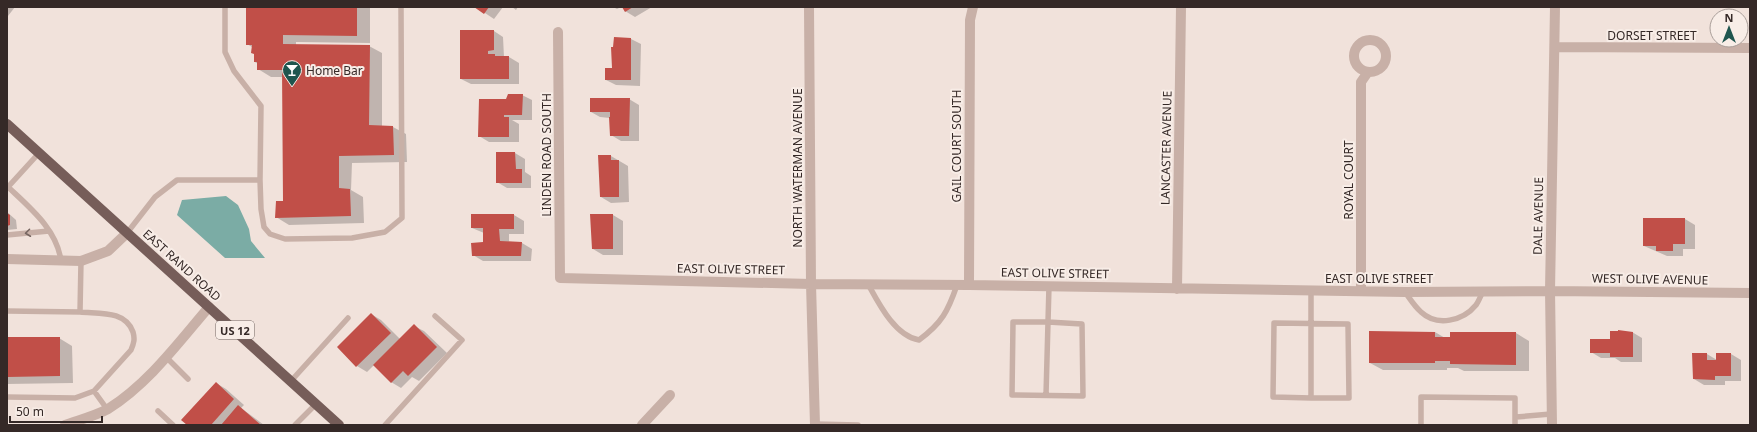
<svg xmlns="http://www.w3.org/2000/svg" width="1757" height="432" font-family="'Noto Sans',sans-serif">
<rect width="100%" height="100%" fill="#f1e2db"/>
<path fill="#7baca5" d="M226,196L238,205L249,229L251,241L265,258H225L177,215L182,200Z"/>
<path fill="#0003" d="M7,7H15L8,16L7,15Z
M247,7H373H370V43L296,42V45L369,46L382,53V126L393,127L406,134L407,162L352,163L351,190L363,197L364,223L289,225L276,217L284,202L283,77H271L258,69V64L255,62V54L252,47L247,44Z
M476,7H503L494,19Z
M512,7H518L516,10Z
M613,7H621L617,9Z
M623,7H652L635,17L625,11Z
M494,31L503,37L504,57H509L519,63V84H471L461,79Z
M614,38L631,39L641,44L640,86L616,85L606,80L614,69Z
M522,95L532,100V120H512L519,124V142H489L479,136L507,100Z
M629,99L639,105V141H621L611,135L610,118L600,117L591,112Z
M515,153L525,159V172L531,176V188H507L497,182Z
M611,156L628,166L629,202L611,203L601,197Z
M7,212L16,220L17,229L7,230Z
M514,215L524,221V234H509V242L522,243L532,249L531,261H483L473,255L484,243V233L472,228Z
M613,215L623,221V255H603L593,249Z
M1644,219H1685L1695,225V249H1683V256H1667L1644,246Z
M371,314L381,320L400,339L414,326L424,331L447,353L419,381L412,377L401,388L391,382L374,365L367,372L357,366L338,347Z
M1435,332L1445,338L1516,333L1529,341V371H1464L1458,368H1447V370H1383L1370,363Z
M1632,332L1642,338V362H1621L1615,358H1601L1591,352L1611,340Z
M7,338H59L72,346L73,383L7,384Z
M1707,354L1717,360L1731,354L1741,360V381H1725V385H1704L1694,379Z
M216,383L226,389L244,405L241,408L264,425H189Z"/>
<path fill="#c14f48" d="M246,7H357V36L283,35V44L370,45L369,125L393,126L394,155L339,156V188L350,189L351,216L275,218L276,201H283L282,70H257V62H254V54L251,53L252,45H246Z
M474,7H489L484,14Z
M622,7H633L625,12Z
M460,30H494V50L488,51V54H495V56H509V79H460Z
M614,37L631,38V80H605V68H612L611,47H613Z
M508,94H523L522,115H504V117H509V137H478L479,99H506Z
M590,98H630L629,136H610L609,117H610V112H590Z
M496,152H515L516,169H522V183H496Z
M598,155H611V160H619V197H600Z
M7,213L10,215V225L7,226Z
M471,214H514V229H499L500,241L522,242L521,256H472L471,243L483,242V228H471Z
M590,214H613V249H592Z
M1643,218H1685V244H1673V251H1656V246H1643Z
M371,313L391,333L356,367L337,347Z
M414,324L437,347L408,376L403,371L391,383L373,365Z
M1618,330L1633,332V357H1610V353H1590V339H1610V331H1618Z
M1369,331L1435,332V337H1450V332H1516V365L1450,364V361H1435V363H1369Z
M7,337H60V376L7,377Z
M1692,353H1707V360H1716V353H1731V376H1715V380L1693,379Z
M216,382L234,399L211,425H187L181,420Z
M238,405L261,425H221Z"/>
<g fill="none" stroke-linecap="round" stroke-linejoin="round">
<path stroke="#c8b0a7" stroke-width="5.5" d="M260,180L261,209L264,227L270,234L285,239L352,238L385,232L402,218L401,7
M7,186C29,207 57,229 61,261
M8,187L39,153
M127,233L155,197L177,180H260L261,106L234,71L225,52V7
M7,235L49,231
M81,261L80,312C99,314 125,310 133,332C135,339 134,343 131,350L94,391
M868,284C879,304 895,336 919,340C942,323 948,311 957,285
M1405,292C1410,299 1415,307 1421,312C1437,327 1463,321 1476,305C1479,301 1481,295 1483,291
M7,311L80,312
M166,357L188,379
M291,381L348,318
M1046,395L1048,322L1082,324L1083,396L1012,395L1013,322H1048L1049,286
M7,397L75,398L94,391L107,409
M1311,398H1349L1348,324L1274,323L1273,397L1311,398V290
M158,411L173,425
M1516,417L1551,414
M815,424L858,425
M295,425L316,404
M385,425L462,340L435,316
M1421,425V397L1515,398V425"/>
<path stroke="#c8b0a7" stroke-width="10" d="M809,7L811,284L815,425
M558,32L560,278L811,284L969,285L1405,292L1550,291L1750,293
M1354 56a16 16 0 1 1 32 0a16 16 0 1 1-32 0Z
M1555,47L1750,48
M7,259L81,261L108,251L127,233
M969,285L970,20L973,7
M1177,289L1181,7
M1361,291V82L1368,72
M65,425C79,420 95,416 108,409C149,383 178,343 209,307
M642,425L670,395
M1552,425L1550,291L1555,7"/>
<path stroke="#765d59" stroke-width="10" d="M7,124L339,425"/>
</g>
<defs><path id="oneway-chevron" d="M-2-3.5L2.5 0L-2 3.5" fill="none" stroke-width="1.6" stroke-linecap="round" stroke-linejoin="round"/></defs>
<use stroke="#776661" href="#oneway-chevron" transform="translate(28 233) rotate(173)"/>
<defs>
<symbol id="bar-pin" viewBox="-11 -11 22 30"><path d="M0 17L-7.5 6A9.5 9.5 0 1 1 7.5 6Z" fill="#1f554e" stroke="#f8ede7"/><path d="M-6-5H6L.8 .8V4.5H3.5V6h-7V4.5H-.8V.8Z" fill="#fff"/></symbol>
</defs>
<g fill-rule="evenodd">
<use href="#bar-pin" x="281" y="59" width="22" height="30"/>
</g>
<g text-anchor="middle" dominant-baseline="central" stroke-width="4" stroke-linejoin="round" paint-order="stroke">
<rect fill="#f8ede7" stroke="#706461" stroke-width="1" x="216" y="321" width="38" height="18" rx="3"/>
<g font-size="11" font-weight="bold" fill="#352927">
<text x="235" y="330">US 12</text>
</g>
<g font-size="12" fill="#352927" stroke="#f8ede7">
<text x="1652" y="35">DORSET STREET</text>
<text transform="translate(956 146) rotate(-90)">GAIL COURT SOUTH</text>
<text transform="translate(1166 148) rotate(-89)">LANCASTER AVENUE</text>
<text transform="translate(546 155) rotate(-90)">LINDEN ROAD SOUTH</text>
<text transform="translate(797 168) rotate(-90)">NORTH WATERMAN AVENUE</text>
<text transform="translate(1348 180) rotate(-90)">ROYAL COURT</text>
<text transform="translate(1538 216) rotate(-89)">DALE AVENUE</text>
<text transform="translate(182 265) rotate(42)">EAST RAND ROAD</text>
<text transform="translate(731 269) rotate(1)">EAST OLIVE STREET</text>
<text transform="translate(1055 273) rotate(1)">EAST OLIVE STREET</text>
<text x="1379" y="278">EAST OLIVE STREET</text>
<text transform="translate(1650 279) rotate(1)">WEST OLIVE AVENUE</text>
</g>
<g font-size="12" fill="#352927" stroke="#f8ede7" text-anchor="start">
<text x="306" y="70">Home Bar</text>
</g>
</g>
<rect width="1757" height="432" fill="none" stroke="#352927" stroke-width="16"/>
<g transform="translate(1729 28)"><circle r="19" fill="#f8ede7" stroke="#aa9f9a"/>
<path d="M0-3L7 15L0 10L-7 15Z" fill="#1f554e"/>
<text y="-6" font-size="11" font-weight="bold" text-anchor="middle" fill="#352927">N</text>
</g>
<path d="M10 416v6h92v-6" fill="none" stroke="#352927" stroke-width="2"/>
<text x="16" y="416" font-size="12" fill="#352927" stroke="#f8ede7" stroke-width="3" paint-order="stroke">50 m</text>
</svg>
